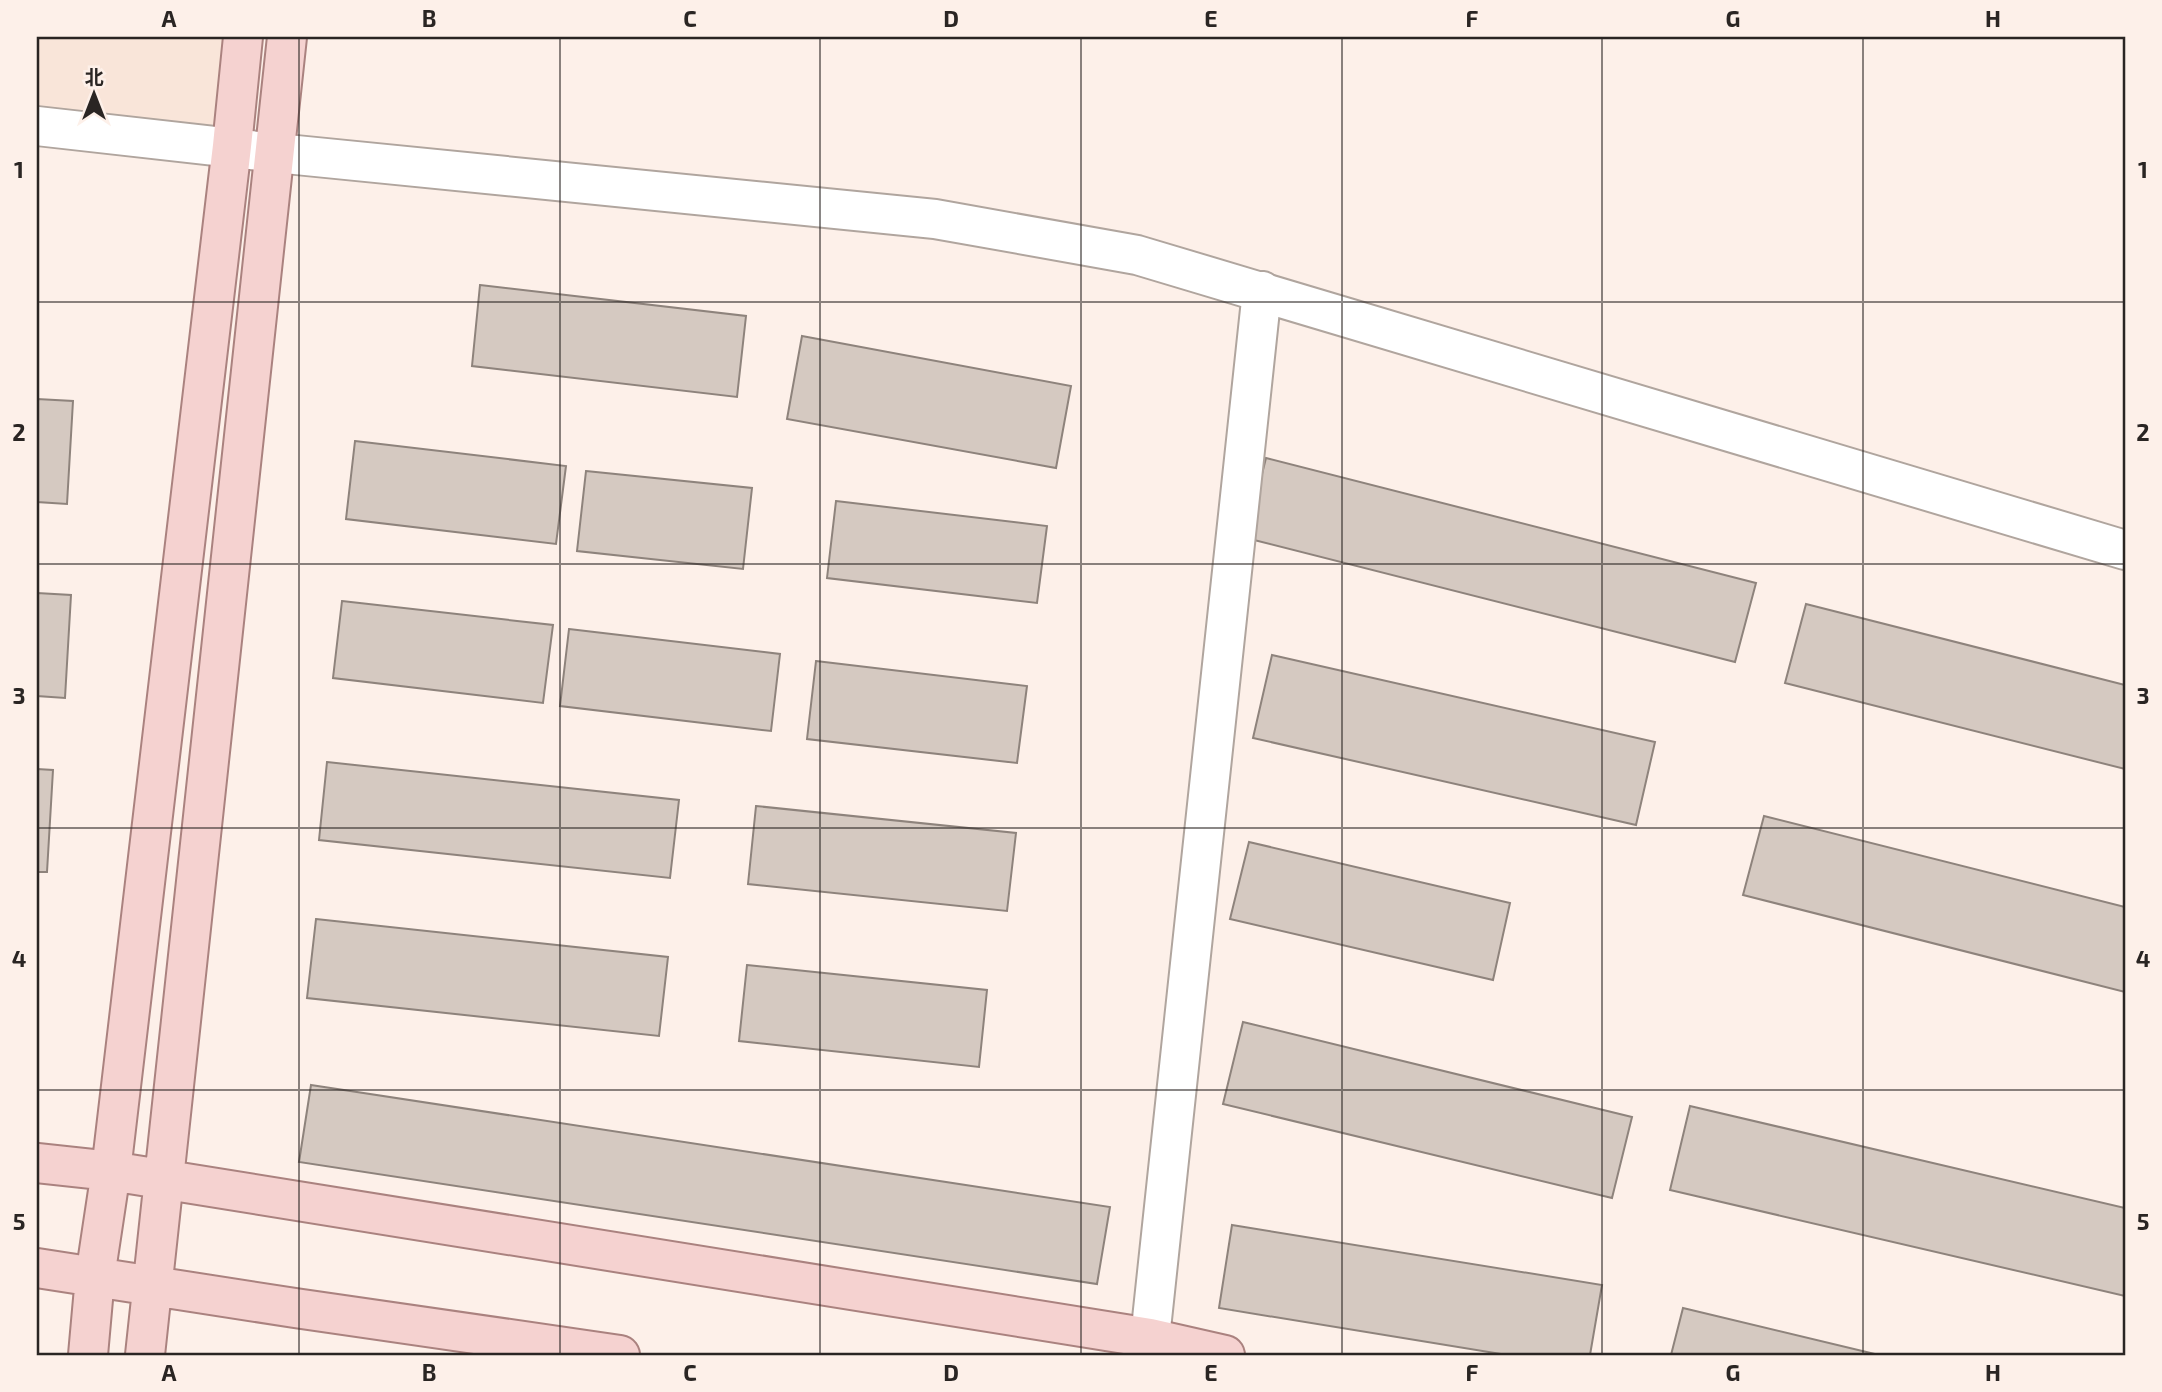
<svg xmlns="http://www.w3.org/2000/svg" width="2162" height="1392" font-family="'Exo 2','Noto Sans SC',sans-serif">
<rect width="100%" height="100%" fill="#fdf0e9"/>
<path fill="#f9e5d9" d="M37,37H243L232,146L37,126Z"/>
<path fill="#d5c9c1" stroke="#8e837c" stroke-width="2" d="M480,285L746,316L737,397L472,366Z
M802,336L1071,386L1056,468L787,419Z
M37,399L73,401L67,504L37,502Z
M355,441L566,466L556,544L346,519Z
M1266,458L1756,583L1735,662L1246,538Z
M586,471L752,488L743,569L577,551Z
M836,501L1047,526L1037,603L827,578Z
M37,593L71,595L65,698L37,696Z
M342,601L553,625L543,703L333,678Z
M1806,604L2125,685V769L1785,683Z
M569,629L780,654L771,731L560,706Z
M1272,655L1655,742L1636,825L1253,738Z
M816,661L1027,686L1017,763L807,739Z
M327,762L679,800L670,878L319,840Z
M37,769L53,770L47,872H37Z
M756,806L1016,833L1007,911L748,884Z
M1764,816L2125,907V992L1743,895Z
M1249,842L1510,903L1493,980L1230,919Z
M316,919L668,957L659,1036L307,998Z
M747,965L987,990L979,1067L739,1041Z
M1243,1022L1632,1117L1612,1198L1223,1104Z
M311,1085L1110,1207L1097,1284L299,1162Z
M1690,1106L2125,1208V1296L1670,1190Z
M1232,1225L1602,1285L1590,1355H1507L1219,1308Z
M1683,1308L1879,1355H1671Z"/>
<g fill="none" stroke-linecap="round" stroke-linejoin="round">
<defs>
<path id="street" d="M1150,1338L1262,291"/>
<path id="secondary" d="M37,126L276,153L935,219L1137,255L2125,550"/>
<path id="primary" d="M37,1163L111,1171L1150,1338L1225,1355
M37,1268L295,1308L620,1355
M88,1355L95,1277L111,1171L232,146L243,37
M145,1355L287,37"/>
</defs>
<use href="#street" stroke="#b0a59e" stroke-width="42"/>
<use href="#secondary" stroke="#b0a59e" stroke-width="42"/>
<use href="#primary" stroke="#aa827f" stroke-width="42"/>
<use href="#street" stroke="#fff" stroke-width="38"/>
<use href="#secondary" stroke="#fff" stroke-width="38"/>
<use href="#primary" stroke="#f5d2d0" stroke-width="38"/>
</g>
<path fill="none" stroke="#2a2523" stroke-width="2" stroke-opacity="0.55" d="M299,37V1355M560,37V1355M820,37V1355M1081,37V1355M1342,37V1355M1602,37V1355M1863,37V1355M37,302H2125M37,564H2125M37,828H2125M37,1090H2125"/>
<rect width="2162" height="1392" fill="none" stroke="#fdf0e9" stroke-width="77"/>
<g transform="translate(94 94)" stroke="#fdf0e9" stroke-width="5" paint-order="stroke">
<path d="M0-5L12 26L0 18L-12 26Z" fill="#2a2523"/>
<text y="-10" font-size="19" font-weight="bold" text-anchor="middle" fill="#2a2523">北</text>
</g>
<rect x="38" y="38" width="2086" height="1316" fill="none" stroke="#2a2523" stroke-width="2.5"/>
<g font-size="23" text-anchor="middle" font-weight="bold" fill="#2a2523">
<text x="169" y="27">A</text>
<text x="429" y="27">B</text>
<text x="690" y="27">C</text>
<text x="951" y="27">D</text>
<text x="1211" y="27">E</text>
<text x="1472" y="27">F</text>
<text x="1733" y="27">G</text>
<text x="1993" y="27">H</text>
<text x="19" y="178">1</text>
<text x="2143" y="178">1</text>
<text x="19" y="441">2</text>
<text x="2143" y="441">2</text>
<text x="19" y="704">3</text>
<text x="2143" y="704">3</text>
<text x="19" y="967">4</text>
<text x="2143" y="967">4</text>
<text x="19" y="1230">5</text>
<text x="2143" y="1230">5</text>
<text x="169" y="1381">A</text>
<text x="429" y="1381">B</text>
<text x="690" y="1381">C</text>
<text x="951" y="1381">D</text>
<text x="1211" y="1381">E</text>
<text x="1472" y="1381">F</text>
<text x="1733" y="1381">G</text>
<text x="1993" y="1381">H</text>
</g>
</svg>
